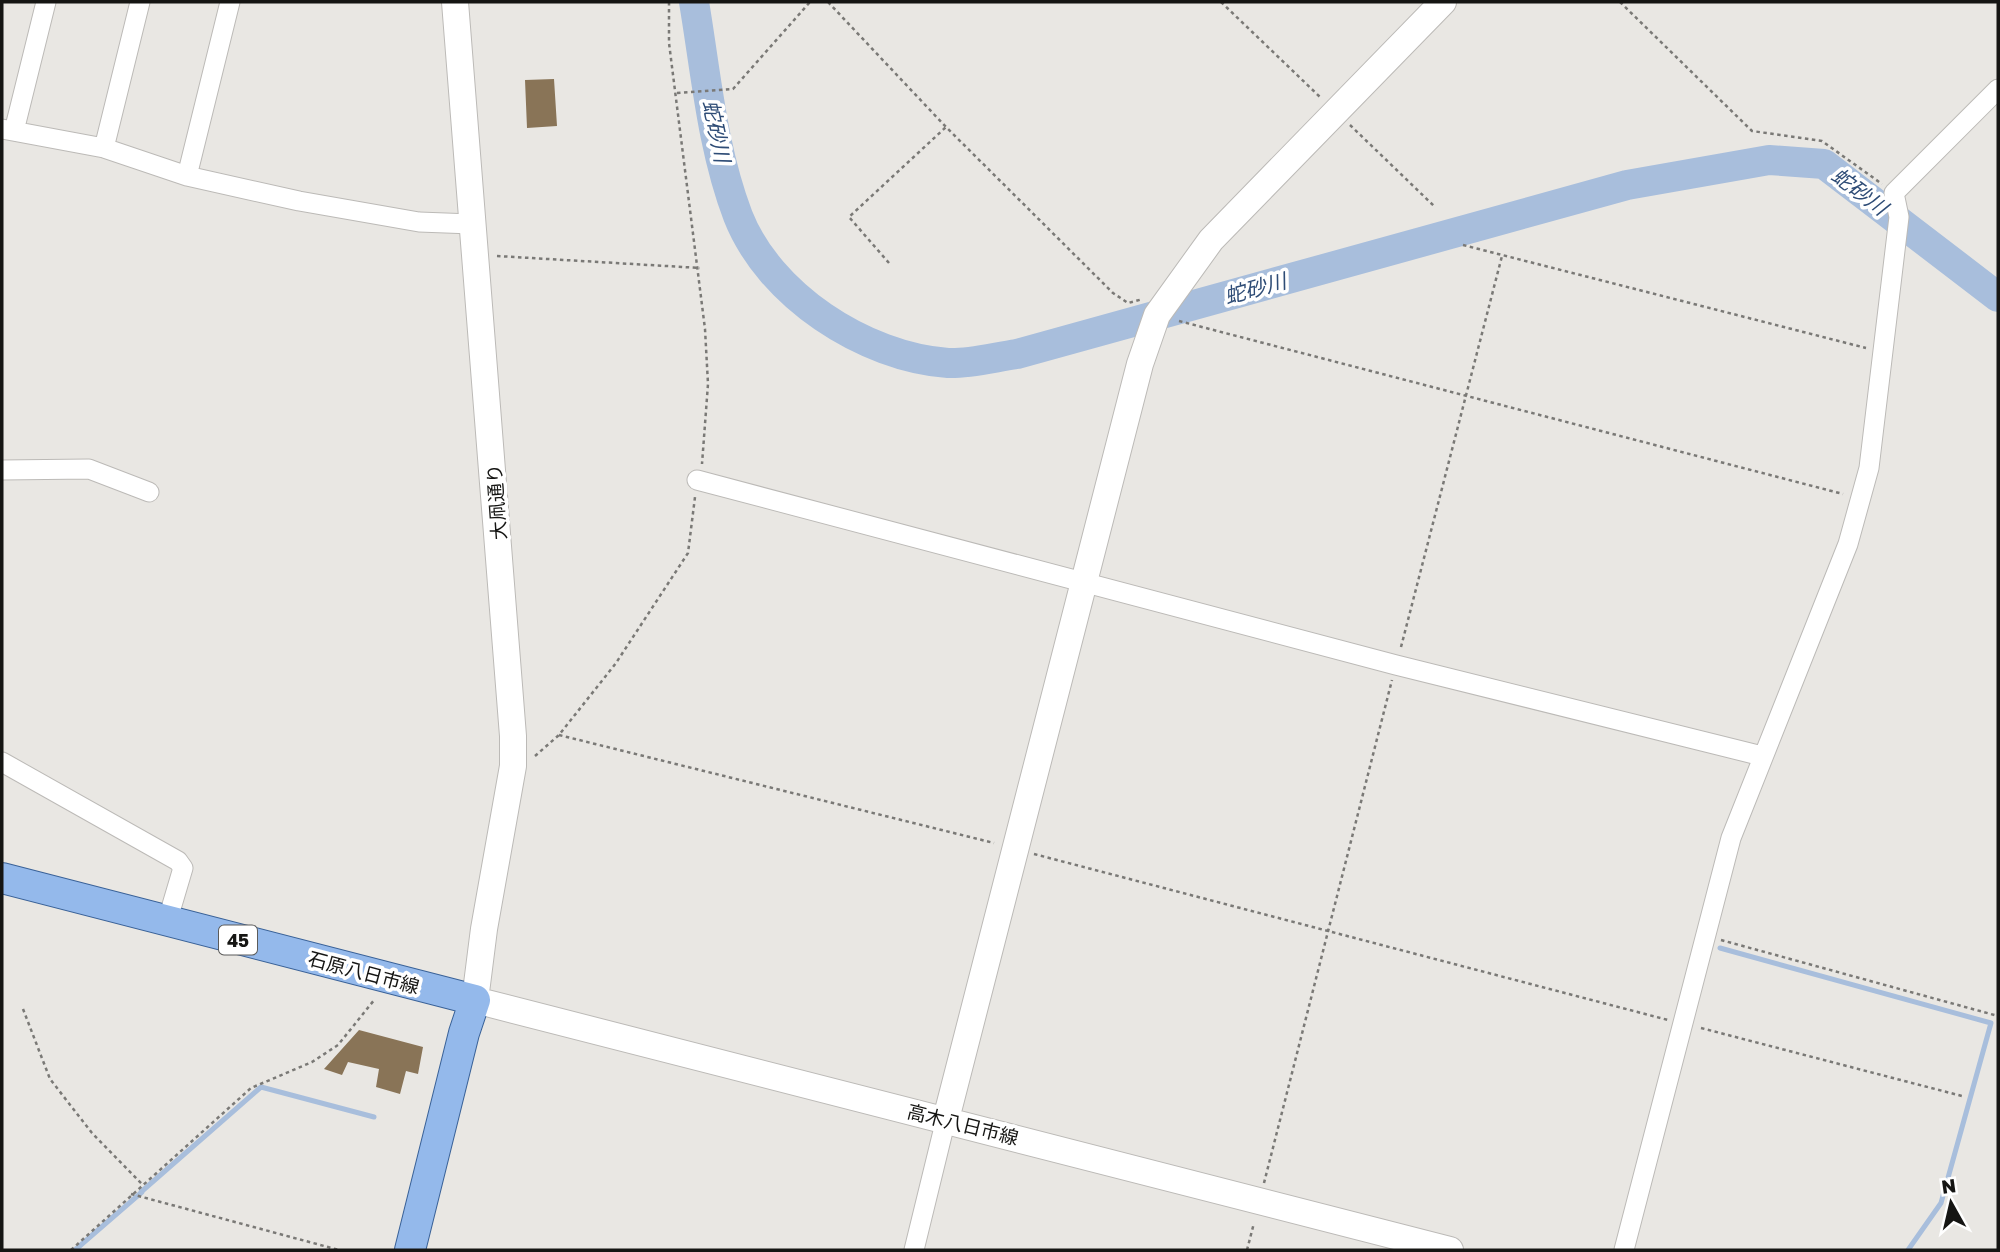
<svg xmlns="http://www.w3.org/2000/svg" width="2000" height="1252" font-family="'Golos Text','Noto Sans JP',sans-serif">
<rect width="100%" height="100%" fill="#e9e7e3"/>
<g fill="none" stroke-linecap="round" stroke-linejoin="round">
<path stroke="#a8bedc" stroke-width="5" d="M1720,948L1991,1023L1941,1203L1908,1250
M141,1192L261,1087L374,1117
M75,1250L142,1192"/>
<path stroke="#a8bedc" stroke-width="30" d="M694,2C706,73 712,148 738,216C769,295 864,357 948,363C969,364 995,357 1017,354L1627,185L1769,160L1824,164L1998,297"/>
</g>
<path fill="#897457" d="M554,79L557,126L527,128L525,80Z
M359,1030L423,1047L418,1074L406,1071L400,1094L376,1087L379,1069L348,1062L342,1075L324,1069Z"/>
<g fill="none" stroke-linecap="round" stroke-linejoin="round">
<defs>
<path id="street" d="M2,129L104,148L187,176L299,201L419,222L472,224
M14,131L46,2
M104,148L140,2
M187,176L230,2
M2,470L89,469L149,492
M697,480L1396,665L1762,756
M2,762L178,861L183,868L167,922
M914,1250L946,1119
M1624,1250L1731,838L1848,544L1869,468L1899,217L1894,193L1998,89"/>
<path id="secondary" d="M455,2L513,736V766L484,929L475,1000L1450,1250
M946,1119L1140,364L1157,315L1211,240L1443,2"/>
<path id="primary" d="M2,878L475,1000L464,1033L410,1250"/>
</defs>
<use href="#street" stroke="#bcbab7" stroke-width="21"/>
<use href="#secondary" stroke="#bcbab7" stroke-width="28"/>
<use href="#primary" stroke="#396197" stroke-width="32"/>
<path stroke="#7a7976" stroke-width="2.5" stroke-dasharray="3.5 3.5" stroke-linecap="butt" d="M669,2V43L705,329L708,384L702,464
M828,2L946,127L1113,293L1128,303L1143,299
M1221,2L1320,97
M1620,2L1752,131L1822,141L1882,184
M677,93L733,89L810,2
M1350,125L1434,206
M1463,245L1866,348
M497,256L700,268
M889,263L849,217L946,127
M1179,321L1843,494
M1401,647L1502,256
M559,735L994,843
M535,756L559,735L616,663L688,553L695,497
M1034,854L1668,1020
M1721,940L1998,1016
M23,1009L50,1079L92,1133L142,1184
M1701,1028L1962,1096
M1264,1183L1392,680
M131,1194L339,1250
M71,1250L251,1088L312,1062L338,1045L375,999
M1247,1250L1254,1223"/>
<use href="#street" stroke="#fff" stroke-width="19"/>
<use href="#secondary" stroke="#fff" stroke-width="26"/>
<use href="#primary" stroke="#94b9eb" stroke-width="30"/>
</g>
<g text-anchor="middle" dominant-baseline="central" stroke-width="7" stroke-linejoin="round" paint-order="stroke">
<rect fill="#fff" stroke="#5b5b5a" stroke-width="2" x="219" y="925.5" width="38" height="29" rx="5"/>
<g font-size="18" font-weight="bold" fill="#151513">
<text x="238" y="940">45</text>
</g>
<g font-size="19" fill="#151513" stroke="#fff">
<text transform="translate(496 502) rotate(-94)">大凧通り</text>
<text transform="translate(364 972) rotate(15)">石原八日市線</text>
<text transform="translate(963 1124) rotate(14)">高木八日市線</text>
</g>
<g font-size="21" font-style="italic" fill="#2e4c76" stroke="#fff">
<text transform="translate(717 131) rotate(78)">蛇砂川</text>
<text transform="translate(1860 191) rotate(37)">蛇砂川</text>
<text transform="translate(1255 288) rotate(-15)">蛇砂川</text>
</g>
</g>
<rect width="2000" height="1252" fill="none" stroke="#151513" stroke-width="7"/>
<g transform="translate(1951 1203) rotate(352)" stroke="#ffffff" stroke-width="5" paint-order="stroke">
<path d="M0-5L12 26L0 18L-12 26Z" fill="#151513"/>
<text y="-10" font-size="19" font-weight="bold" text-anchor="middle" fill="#151513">N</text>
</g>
</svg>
